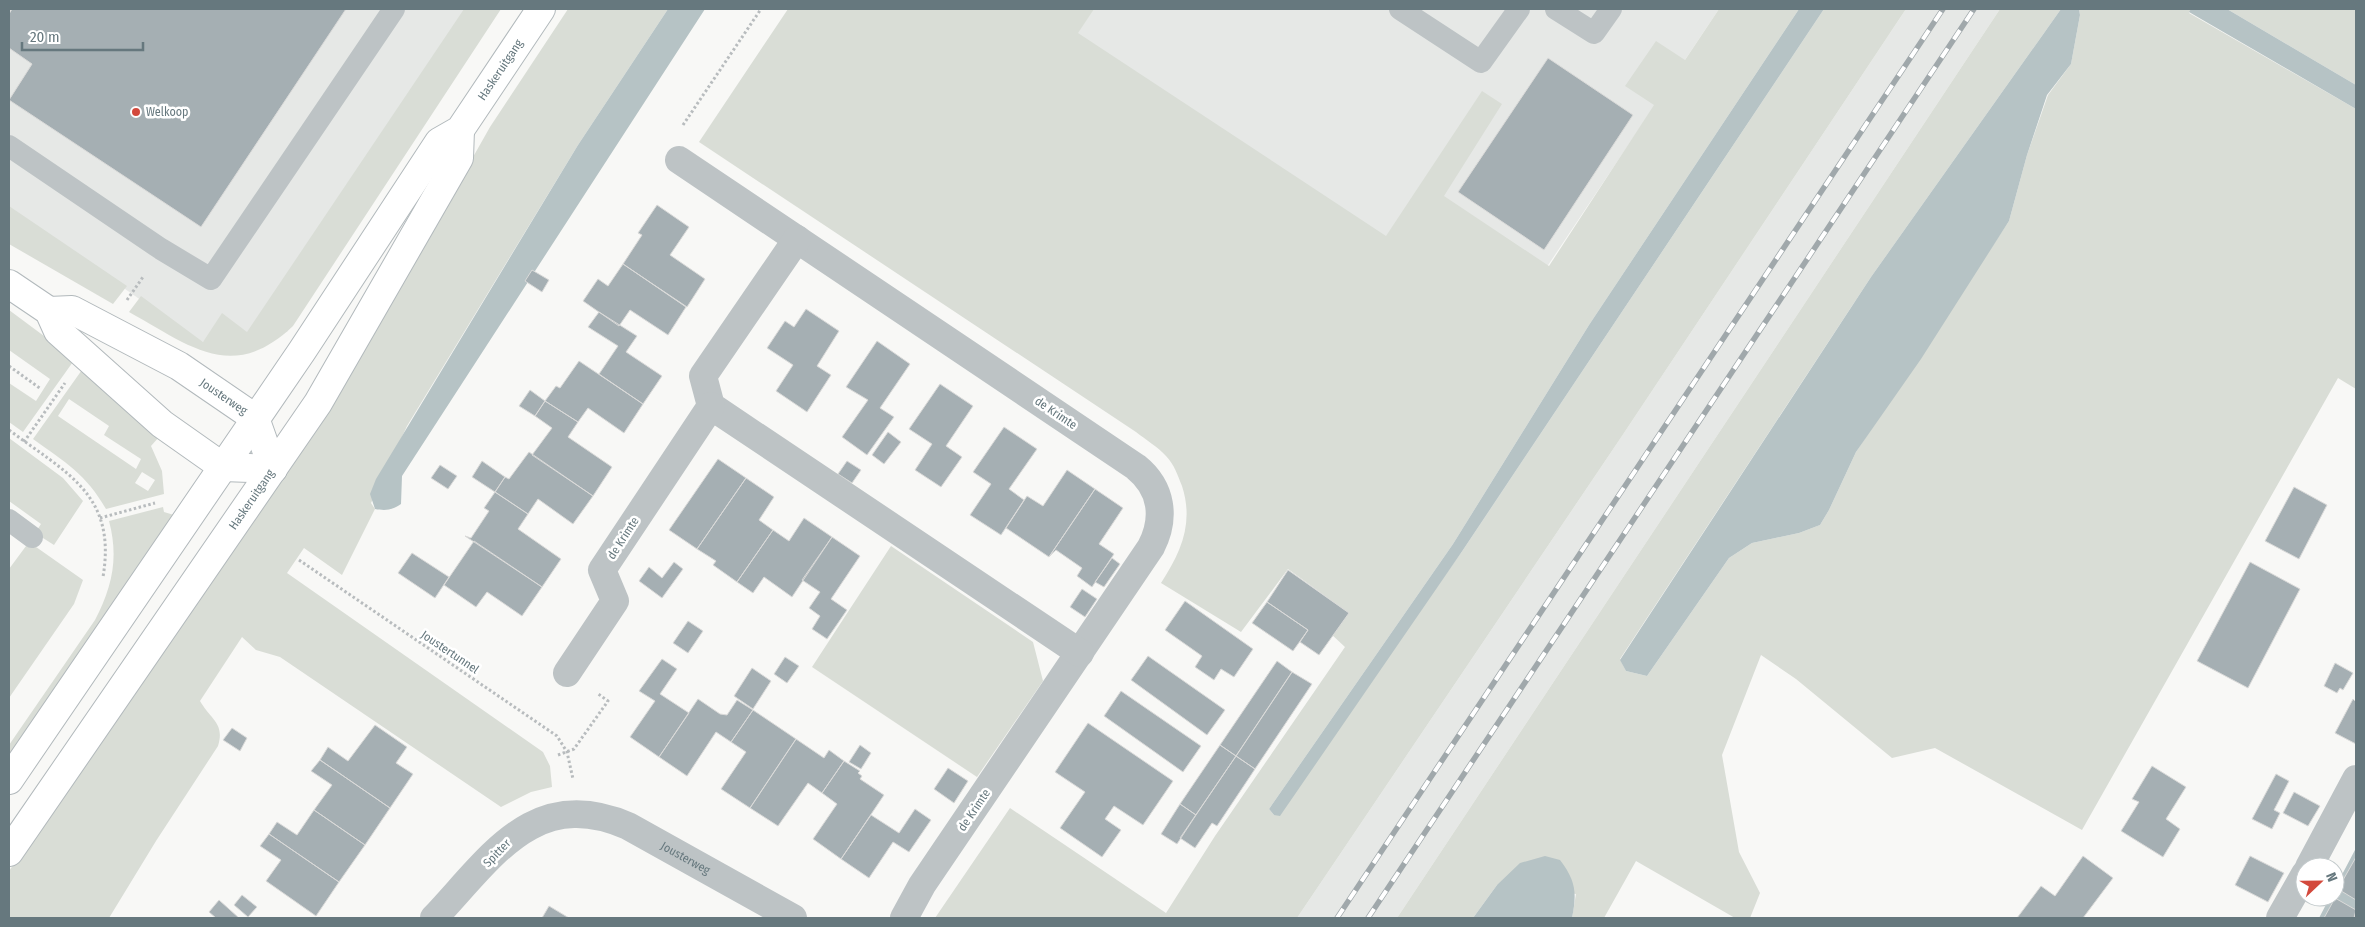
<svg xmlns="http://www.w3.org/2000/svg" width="2365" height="927" font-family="'Fira Sans Condensed',sans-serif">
<rect width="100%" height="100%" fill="#f8f8f6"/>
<path fill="#e6e8e6" d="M9,9H500L287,332L201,342L9,208Z
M838,9H1719L1386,508Z
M1906,9H2000L1397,918H1297L1622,436Z"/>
<path fill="#d9ddd6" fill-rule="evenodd" d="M464,9H501L293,326C232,384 189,345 129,312L141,296L203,342L222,313L247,332Z
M568,9H668L578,145L407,426L371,503L375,509L342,575L304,548L287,573L543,752L550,766L552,787L531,792L501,807L280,657L256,650L242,637L200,701C211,720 225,723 218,746L156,841L109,918H9V871L199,600L360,357L490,127Z
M788,9H1094L1078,33L1386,236L1482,91L1502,104L1444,196L1549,266L1654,105L1625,86L1656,41L1685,60L1719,9H1799L1589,325L1453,544L1269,809L1274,815L1463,550L1824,9H1906L1622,436L1297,918H935L1010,808L1166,913L1215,836L1345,647L1330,633L1346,611L1288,569L1241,632L1161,583C1181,552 1194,523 1182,486C1178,476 1174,464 1166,456C1158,447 1146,440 1136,432L699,142Z
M2000,9H2061L1871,277L1620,659L1626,671L1647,676L1729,558L1752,543L1799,533L1820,525L1829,510L1856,452L2009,221L2027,155L2048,95L2071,64L2080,15L2079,9H2191L2189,13L2356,109V389L2338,378L2082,830L1935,748L1892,758L1796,679L1761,655L1722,755L1739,852L1760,893L1750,918H1735L1636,861L1604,918H1572L1576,894L1497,885L1473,918H1397Z
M2227,9H2356V85Z
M9,206L127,286L113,304L9,244Z
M9,310L75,359L23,432L9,422V383L36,401L50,379L9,350Z
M84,367L159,437L151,446L162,471L164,494L106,509C86,474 65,462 33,439ZM69,399L109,426L104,435L141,459L136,469L58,416ZM142,472L155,480L148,491L135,483Z
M9,438L63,478L83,501L54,545L35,533L41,524L9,501Z
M163,507L164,512L174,515L9,763V745L95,620C112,587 119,558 109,521Z
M29,542L83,580L74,604L9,698V569Z
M891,546L1033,642L1043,681L977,777L812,667Z"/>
<path fill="#b6c3c5" d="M668,9H705L402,476L401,504C392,510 386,511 375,509L370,494L376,479L578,145Z
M1799,9H1824L1463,550L1280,816L1274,815L1269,809L1453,544L1589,325Z
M2061,9H2079L2080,15L2071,64L2047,95L2027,155L2009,221L1921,359L1856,452L1829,510L1820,525L1799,533L1752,543L1729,558L1647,676L1626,671L1620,660L1871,277Z
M2191,9H2227L2356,85V109L2189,12Z
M2356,848V918H2319L2330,897H2335V888Z
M1545,856L1560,860C1576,881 1577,893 1572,918H1473L1497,885L1520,863Z"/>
<path fill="#a5afb3" stroke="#dadad9" d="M12,9H346L201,227L9,100L32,64L9,48V14Z
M1548,58L1633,115L1544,250L1458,192Z
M657,205L689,227L670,255L705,279L687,307L623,264L642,235L638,233Z
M623,264L686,307L668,335L630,310L619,326L583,301L598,279L608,286Z
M532,270L549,280L542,292L525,281Z
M806,309L839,331L817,366L831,375L807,412L776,391L793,365L767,348L785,321L794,327Z
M599,312L637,336L626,352L662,376L643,404L599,374L618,346L588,327Z
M877,341L910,364L880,408L894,417L867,455L842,437L868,400L846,387Z
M579,361L643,404L624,433L588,408L578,422L545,401L556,386L560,388Z
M940,384L973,406L946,446L962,457L941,487L915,470L932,444L909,429Z
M530,390L545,401L535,416L519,406Z
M545,401L578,422L568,437L612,467L593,496L532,455L552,428L535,416Z
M1004,427L1037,449L1009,489L1024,500L1001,535L970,515L991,484L973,472Z
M888,432L901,442L884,464L872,455Z
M529,452L593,496L573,524L538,499L528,514L495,492L505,477L509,479Z
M718,459L746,478L697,549L669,530Z
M482,461L505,477L495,492L472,477Z
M847,461L861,470L852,483L838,474Z
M440,465L457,476L448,489L431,478Z
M1067,470L1095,489L1049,557L1006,528L1027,496L1043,506Z
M746,478L774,497L759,520L773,530L737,582L713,565L716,561L697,549Z
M2294,487L2327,505L2299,559L2265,541Z
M1095,489L1123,508L1099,544L1114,554L1092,587L1077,576L1082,568L1056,550L1049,557Z
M495,492L528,514L518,529L561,559L542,587L465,536L471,538L489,511L484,508Z
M804,518L832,537L792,597L764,577L753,593L737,582L773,530L789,541Z
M832,537L860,556L831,599L847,610L827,639L812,629L820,616L809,608L820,592L802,580Z
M474,541L542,587L522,616L487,592L476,607L444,585Z
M412,553L449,577L435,598L398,573Z
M1112,558L1120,564L1104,587L1095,582Z
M674,562L683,569L662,598L639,581L649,567L662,578Z
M2250,562L2300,589L2248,688L2197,661Z
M1288,570L1349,613L1319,655L1300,642L1308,630L1267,602Z
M1082,589L1097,599L1085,617L1070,607Z
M1185,601L1253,649L1234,677L1221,669L1214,680L1195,667L1202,656L1165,630Z
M1267,602L1308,630L1293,651L1252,623Z
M688,621L703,631L688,653L673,643Z
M1148,656L1225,710L1207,735L1131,680Z
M785,657L799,666L787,683L774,674Z
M662,659L677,669L660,694L689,713L659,757L630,737L655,701L639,691Z
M1277,661L1292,672L1236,756L1220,745Z
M2335,663L2353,673L2343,690L2340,688L2337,693L2324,686Z
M752,668L771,681L753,709L734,696Z
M1292,672L1312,684L1255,769L1236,756Z
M1121,691L1201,746L1183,772L1104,716Z
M698,699L720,714L727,715L737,700L753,710L731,742L716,732L687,776L659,757Z
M2353,699L2356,702V744L2335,733Z
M753,710L796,739L750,808L721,789L746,752L731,742Z
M1088,723L1173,781L1143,825L1114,806L1105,819L1121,830L1102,857L1060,828L1085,792L1055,772Z
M375,725L407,747L396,763L413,774L390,808L320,760L328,747L348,761Z
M232,728L247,738L240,751L223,740Z
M796,739L824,758L829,750L844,761L822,793L808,783L778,826L750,808Z
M860,745L871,753L861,769L849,762Z
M1220,745L1236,756L1196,815L1180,804Z
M1236,756L1255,769L1217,826L1212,823L1195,848L1180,838Z
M320,760L390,808L365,845L314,810L332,785L311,771Z
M844,761L860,771L858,773L862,776L860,779L884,795L841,859L813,839L837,804L822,793Z
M2152,766L2186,787L2166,819L2180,829L2163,857L2121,831L2139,802L2132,799Z
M948,768L968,781L954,803L934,789Z
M2276,774L2289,781L2274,810L2280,813L2272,829L2252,819Z
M2294,792L2320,806L2308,826L2283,813Z
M1180,804L1196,815L1177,844L1161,834Z
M915,809L931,820L909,852L893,842L869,878L841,859L871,815L899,833Z
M314,810L365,845L339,882L269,834L277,822L297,835Z
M269,834L339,882L316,916L266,881L281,860L260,846Z
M2083,856L2113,878L2083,918H2017L2041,886L2055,896Z
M2250,856L2284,873L2268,902L2235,885Z
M2356,857V900L2338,889Z
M242,895L257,907L248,917L234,905Z
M2335,898L2356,910L2354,918H2324Z
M219,900L239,918H216L209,912Z
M549,906L569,918H542Z"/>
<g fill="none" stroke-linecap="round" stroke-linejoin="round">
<defs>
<g id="secondary">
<path d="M9,284L49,311L58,331L162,424L223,467L273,469"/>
<path id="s2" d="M49,311L72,310L179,366L255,418L273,469"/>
<path id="s3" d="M9,780L302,351L439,142L460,130L541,9"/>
<path id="s4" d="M9,852L318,403L459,158L460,130"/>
</g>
</defs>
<use href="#secondary" stroke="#b2b9bc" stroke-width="30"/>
<path stroke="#b8bcbe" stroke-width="3" stroke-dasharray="2.5 2.5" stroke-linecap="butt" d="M683,125L761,9
M127,300L143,277
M9,366L41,389
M9,430C66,473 117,494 103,577
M24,442L65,383
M100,518L155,503
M299,560L557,736L567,752L573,779
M558,755L574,749L608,701L597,693"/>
<path stroke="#bdc3c5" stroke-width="22" d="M1400,9L1481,62L1519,9
M1556,9L1594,33L1611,9
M9,146L161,249L211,279L394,9
M9,520L32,537"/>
<g stroke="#bdc3c5" stroke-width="28">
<path d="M679,160L1136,467C1162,488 1166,518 1151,547L922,885L904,918"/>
<path d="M797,239L703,376L711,406L1080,653"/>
<path d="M567,673L615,601L602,570L711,406"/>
<path d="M2309,867L2356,779"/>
<path id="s1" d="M434,918C491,858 534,785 628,826L793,918"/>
<path d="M2280,918L2305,874"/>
</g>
<use href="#secondary" stroke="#fff" stroke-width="28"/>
<defs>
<path id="rail" d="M1337,918L1943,9
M1368,918L1974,9"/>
</defs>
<use href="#rail" stroke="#a0a8ab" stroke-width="5.5"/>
<use href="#rail" stroke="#fff" stroke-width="4" stroke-dasharray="11" stroke-linecap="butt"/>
</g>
<circle fill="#d3493c" stroke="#fff" stroke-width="2" cx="136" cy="112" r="5"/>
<g text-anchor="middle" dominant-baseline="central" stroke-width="5" stroke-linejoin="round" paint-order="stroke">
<g font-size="12" fill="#66787e" stroke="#fff">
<text stroke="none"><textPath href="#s3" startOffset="866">Haskeruitgang</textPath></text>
<text stroke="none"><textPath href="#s2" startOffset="198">Jousterweg</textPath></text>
<text transform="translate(1056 413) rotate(34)">de Krimte</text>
<text stroke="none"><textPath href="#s4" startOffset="428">Haskeruitgang</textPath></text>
<text transform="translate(623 538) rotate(-57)">de Krimte</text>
<text transform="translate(450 652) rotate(34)">Joustertunnel</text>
<text transform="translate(974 810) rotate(-56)">de Krimte</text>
<text transform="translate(497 853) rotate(-46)">Spitter</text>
<text stroke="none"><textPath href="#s1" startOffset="301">Jousterweg</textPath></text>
</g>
<g font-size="12" fill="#66787e" stroke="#fff" text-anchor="start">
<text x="146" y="112">Welkoop</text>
</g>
</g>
<rect width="2365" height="927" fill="none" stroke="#66787e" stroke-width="20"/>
<g transform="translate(2320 882) rotate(68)"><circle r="24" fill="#ffffff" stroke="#c2c9cb"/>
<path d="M0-4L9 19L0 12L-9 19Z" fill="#d3493c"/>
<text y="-8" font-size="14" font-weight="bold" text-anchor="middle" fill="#66787e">N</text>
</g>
<path d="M22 42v8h121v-8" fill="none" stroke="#66787e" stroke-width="2.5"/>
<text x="30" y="42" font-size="15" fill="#66787e" stroke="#ffffff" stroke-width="4" paint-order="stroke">20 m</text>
</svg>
